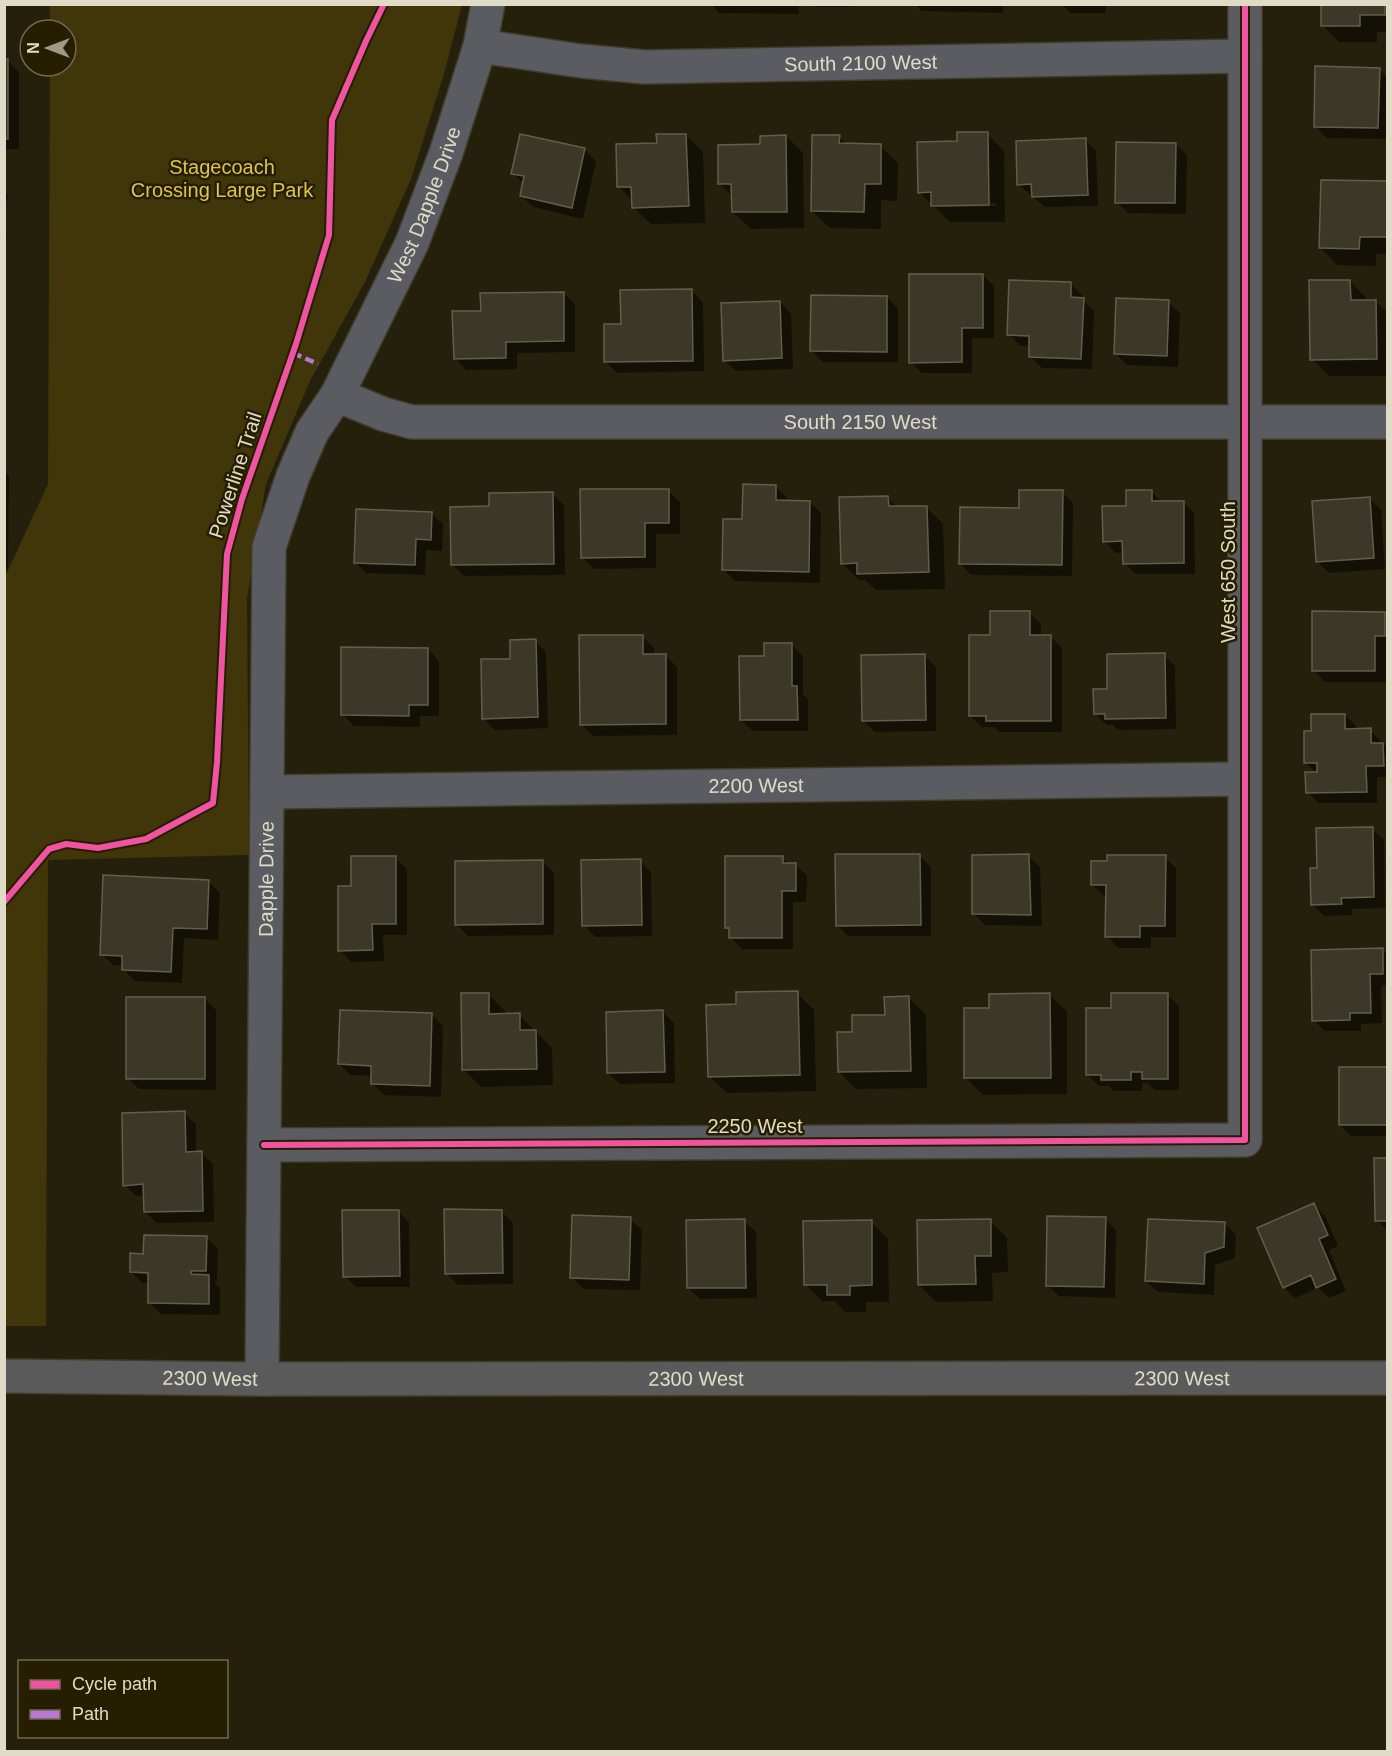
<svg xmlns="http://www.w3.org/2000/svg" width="1392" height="1756" font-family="Helvetica,sans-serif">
<rect width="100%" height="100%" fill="#25200b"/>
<path fill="#403609" d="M50,5H462L444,74L411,179L365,282L310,381L266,484L247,599L249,855L48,860L46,1326H5L4,579L48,484L50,66H66V30H50Z"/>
<path fill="#0007" fill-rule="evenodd" d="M711,4H799V14L719,13Z
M813,4H850V7H816Z
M915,4H1003V13L922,11Z
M1062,4H1106L1105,13H1070Z
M1322,4H1388V32H1377V42H1339L1322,25Z
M4,61H8L19,72V149H4Z
M1379,69L1388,78V139L1327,138L1315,126Z
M987,134L1004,151L1005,222H950L919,192L959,143ZM996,203V206L943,207L940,204Z
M686,135L703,152L705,223L651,224L633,207V201L619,187L658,144Z
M786,136L803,153L804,228L751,229L733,212V197L720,184L762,145Z
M839,137L847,145L880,146L898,163L897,201L881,200V229L830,228L812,211Z
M1085,139L1096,151L1098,206L1045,207L1018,184Z
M1176,144L1187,155L1186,214L1128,213L1117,202Z
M585,150L596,161L583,219L533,207L521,195L524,184L513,173Z
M1388,183V254H1376V266L1337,265L1320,247Z
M4,192L8,195L4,214Z
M4,231L7,233L4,248Z
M983,275L994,286V338H972V373H922L910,362Z
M1350,281L1367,299V302H1376L1388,313V376H1329L1312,359Z
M1071,284L1082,295V299L1094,311L1092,369L1042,368L1030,356L1031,346H1020L1009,334Z
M692,291L703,302L704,371L617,373L606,362Z
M563,293L575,304V352L517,353V369L466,370L455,358L482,312Z
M887,297L898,309V362H823L811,350Z
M780,302L791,314L793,369L736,371L724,360Z
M1168,302L1180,313L1178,367L1127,365L1115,353Z
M4,471L9,476L8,569H4Z
M775,486L787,497V502H810L821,513L820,583L735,581L724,570L744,521Z
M668,491L680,502V534H656V568L594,569L582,557Z
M1151,491L1162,502H1183L1194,513L1195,574H1136L1124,563V552L1116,553L1104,541L1128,507Z
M1062,492L1073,503L1072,576L971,575L960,563L1021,510Z
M553,494L564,505L565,575L464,576L452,564L491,508Z
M888,498L898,508L926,507L943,524L945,589L876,590L865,580H859L842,563Z
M1370,499L1381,510L1385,569L1329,573L1317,561Z
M431,513L443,524L442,551L426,550L425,575L366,573L355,562Z
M1029,613L1041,624V636H1050L1062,648V732H999L994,727H982L970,716L992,637Z
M1385,613L1388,616L1386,682H1325L1314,670Z
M643,637L654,648V656L665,655L677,667V735L593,736L581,724Z
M535,641L546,652L548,728L495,730L483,718L512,660Z
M791,644L803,656V694L808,699V731H753L741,720L765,658Z
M428,649L439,661V716H420V727L354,726L343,715Z
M924,655L936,667V731L875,732L863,720Z
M1164,655L1175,666L1176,729L1118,730L1113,725H1107L1095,714L1109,691Z
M1345,715L1356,726V730H1370L1388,749V777H1377V803H1319L1307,792L1316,773L1306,763L1313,732Z
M1372,829L1384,840L1385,908L1352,909V915L1324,916L1312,904L1319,870Z
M919,855L931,867V936H848L837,925Z
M1028,856L1040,867L1042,926L985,925L974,914Z
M1165,857L1176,868V937H1151V948H1118L1107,936V896H1104L1092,885Z
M395,858L407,869V935H383L384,961L351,962L340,950L353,888Z
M782,858L789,864H795L807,876L806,902H793V949H742L730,937V931L727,927Z
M543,861L554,873V935L468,936L457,925Z
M640,861L651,872L652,936L595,937L584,925Z
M209,882L220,893L218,940L184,938L182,983L135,981L123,969V966L113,965L102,954Z
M1382,950L1388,955V985H1381L1382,1023L1361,1024V1031H1325L1314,1020Z
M797,993L814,1010L816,1091L727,1093L709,1076L738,1006Z
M488,994L505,1011L506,1015H519L552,1048L553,1085L481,1087L464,1070Z
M1050,995L1067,1012V1094L983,1095L966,1078L990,1009Z
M1168,995L1179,1006V1090H1155L1147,1083H1142V1091H1113L1109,1086H1099L1087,1075L1113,1009Z
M204,998L216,1010V1090L139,1089L128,1078Z
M909,998L926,1015L927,1088L856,1089L839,1072L853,1033L886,1016Z
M663,1012L674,1023L675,1083L620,1084L608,1073Z
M432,1015L443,1026L441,1097L384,1095L372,1083L373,1076L351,1075L339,1064Z
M1388,1068V1136H1351L1340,1125Z
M184,1113L196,1124V1153H201L213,1164L214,1222L157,1223L146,1212L145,1196H136L125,1185Z
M1388,1159V1231L1377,1221Z
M1314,1205L1325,1216L1338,1246L1329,1250L1346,1291L1329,1298L1319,1288L1295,1298L1284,1287Z
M398,1211L409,1222L410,1287H356L344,1276Z
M501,1211L513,1223V1284L458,1285L446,1273Z
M630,1219L642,1230L640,1290L583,1289L572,1277Z
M1105,1219L1116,1230L1115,1298L1059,1296L1047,1285Z
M744,1221L756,1232L757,1298L700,1299L688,1288Z
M990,1221L1007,1238L1008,1272L992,1273L993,1301L936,1302L919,1285Z
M871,1222L888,1239L889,1302H866V1312H845L835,1301H822L805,1284Z
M1225,1224L1236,1235L1235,1258L1215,1265L1214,1295L1158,1292L1146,1281Z
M206,1237L218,1249L217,1281H214L220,1288V1315L161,1314L149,1303L150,1283H143L131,1272L145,1255Z"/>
<path fill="#3c3827" stroke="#625e4c" stroke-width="1.5" d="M1321,4H1385V15H1360V26H1321Z
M4,59H8V139H4Z
M1315,66L1380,68L1378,128L1314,127Z
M957,132H988L989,205L931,206V192L918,193L917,142L957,141Z
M520,134L585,148L572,208L520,196L524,176L511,174Z
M656,134H686L689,206L632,208L631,187H617L616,144L657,143Z
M786,135L787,212H732L731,184H718V145L760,144V136Z
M812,135H840L839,143L881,144V184H865L864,212L811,211Z
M1086,138L1088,195L1032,197L1031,184L1017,185L1016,141Z
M1116,142L1176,143L1175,203H1115Z
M1321,180L1388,181L1387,237H1360L1359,249L1319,248Z
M909,274H983V328H962V362L909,363Z
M1009,280L1071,282V297L1084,298L1081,359L1029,357V336L1007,335Z
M1309,280H1350L1351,300H1376L1377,359L1310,360Z
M692,289L693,361L604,362V324H621L620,290Z
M564,292V341L506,342V358L454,359L452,311H481L480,293Z
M811,295L887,296V352L810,351Z
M1116,298L1169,300L1167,356L1114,354Z
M780,301L782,358L723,361L721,303Z
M743,484L776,485V500L810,501L809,572L722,570L723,519H742Z
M580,489H669V523H645V557L581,558Z
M1019,490H1063L1062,565L959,564L960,507L1019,508Z
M1126,490H1152V501H1184V563L1123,564L1122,541L1103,542L1102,506H1126Z
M553,492L554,564L451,565L450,507L489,506V493Z
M888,496L889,506H927L929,572L857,574V563L841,564L839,497Z
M1370,497L1374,558L1316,562L1312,501Z
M356,509L432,512L431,540L416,539L415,565L354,563Z
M990,611H1030V635H1051V721H986V716H969V635H990Z
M1312,611L1385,612V636H1375V671H1312Z
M579,635H643V654H666V724L580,725Z
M536,639L538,717L482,719L481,659H510V640Z
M764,643H792V686H797L798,720H740L739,656H764Z
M341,647L428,648V705H409V716L341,715Z
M1165,653L1166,718L1105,719V714H1094L1093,689H1107V654Z
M925,654L926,720L862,721L861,655Z
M1311,714H1345V729L1371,728V743H1383L1384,766H1366L1367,792L1306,793L1305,772H1317V763H1304V731H1311Z
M1373,827L1374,897L1341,898L1342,904L1311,905L1310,868H1317L1316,828Z
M835,854H920L921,925L836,926Z
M1029,854L1031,915L972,914V855Z
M1107,855H1166L1165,926H1140V937H1105L1106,885H1091V861H1107Z
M351,856H396V924H372L373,950L338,951V886H351Z
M725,856H783V863H796V891H782V938H729V928H725Z
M641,859L642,925L582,926L581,860Z
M543,860V924L455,925V861Z
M103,875L209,880L207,929L173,928L171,972L122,970V956L100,955Z
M1383,948V974H1370L1371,1013H1350V1020L1312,1021L1311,950Z
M798,991L800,1075L708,1077L706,1005L736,1004V992Z
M461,993H489V1014L520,1013V1030H536L537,1069L462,1070Z
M1050,993L1051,1078H964V1008H989V994Z
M1111,993H1168V1079H1142V1072H1131V1080H1101V1075H1086V1008H1111Z
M909,996L911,1071L838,1072L837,1032H852V1015H885L884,997Z
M126,997H205V1079H126Z
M340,1010L432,1013L430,1086L371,1084V1066L338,1064Z
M663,1010L665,1072L607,1073L606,1012Z
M1339,1067H1388V1125H1339Z
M185,1111L186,1152L202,1151L203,1211L144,1212L143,1184L123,1186L122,1113Z
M1374,1158H1388V1221H1375Z
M1314,1203L1328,1235L1319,1239L1336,1279L1316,1288L1311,1275L1283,1288L1257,1228Z
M444,1209L502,1210L503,1273L445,1274Z
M342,1210H399L400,1276L343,1277Z
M572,1215L631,1217L629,1280L570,1278Z
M1047,1216L1106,1217L1104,1287L1046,1286Z
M745,1219L746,1288H687L686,1220Z
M991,1219V1256H975L976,1284L918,1285L917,1220Z
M1148,1219L1225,1222L1224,1247L1205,1253L1204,1284L1145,1281Z
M872,1220V1285L850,1286V1295H827V1285H804L803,1221Z
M144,1235L207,1236L206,1271H191V1274L209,1275V1304L148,1303V1273L130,1272V1253L143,1254Z"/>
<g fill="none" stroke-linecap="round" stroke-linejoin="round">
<defs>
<g id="minor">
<path id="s1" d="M480,46L581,61L645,67L1245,56"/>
<path id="s2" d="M337,395L383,414L412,422H1388"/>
<path id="s3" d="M267,792L1244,779"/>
<path d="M264,1145L1245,1140V4"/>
<path id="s4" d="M262,1379L269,547L293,476L312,432L337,395L412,243L446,153L480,46L488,4"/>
</g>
<g id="major">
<path id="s5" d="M4,1376L262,1379L1388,1378"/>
</g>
</defs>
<use href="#minor" stroke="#403c2b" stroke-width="36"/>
<use href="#major" stroke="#403c2b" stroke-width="36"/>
<use href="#minor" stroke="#5b5c61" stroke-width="33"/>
<use href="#major" stroke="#5a5a5a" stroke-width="33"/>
<path stroke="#ba77d6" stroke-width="4.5" stroke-dasharray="9 4.5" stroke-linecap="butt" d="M293,353L318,364"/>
<defs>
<path id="cycleway" d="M4,902L49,849L66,844L98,848L146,839L213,803L217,762L227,554L242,499L296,344L329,235L332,120L366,41L384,4
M264,1145L1245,1140V4"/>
</defs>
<use href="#cycleway" stroke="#251e01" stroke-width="10"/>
<use href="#cycleway" stroke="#f153a3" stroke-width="6"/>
</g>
<g text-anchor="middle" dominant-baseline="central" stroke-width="5" stroke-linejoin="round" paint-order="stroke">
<g font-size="20" fill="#e0dbc6" stroke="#251e01">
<text stroke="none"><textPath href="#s1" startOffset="382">South 2100 West</textPath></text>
<text stroke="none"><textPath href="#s4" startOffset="1209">West Dapple Drive</textPath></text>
<text stroke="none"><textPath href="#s2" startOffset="528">South 2150 West</textPath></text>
<text transform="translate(235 475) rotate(-72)">Powerline Trail</text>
<text transform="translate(1228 572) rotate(-90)">West 650 South</text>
<text stroke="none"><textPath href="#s3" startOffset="489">2200 West</textPath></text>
<text stroke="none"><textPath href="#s4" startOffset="500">Dapple Drive</textPath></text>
<text x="755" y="1126">2250 West</text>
<text stroke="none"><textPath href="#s5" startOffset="206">2300 West</textPath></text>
<text stroke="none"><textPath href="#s5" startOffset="1178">2300 West</textPath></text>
<text stroke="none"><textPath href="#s5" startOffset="692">2300 West</textPath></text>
</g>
<g font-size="20" fill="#dec34f" stroke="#251e01">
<text x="222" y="167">Stagecoach<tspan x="222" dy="23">Crossing Large Park</tspan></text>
</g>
</g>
<rect width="1392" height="1756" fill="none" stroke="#e0dbc6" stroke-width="12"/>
<rect x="18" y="1660" width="210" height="78" fill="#251e01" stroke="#706a50" stroke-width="1.5"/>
<rect x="30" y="1680" width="30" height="9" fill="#f153a3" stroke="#706a50" stroke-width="1.5"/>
<text x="72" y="1690" font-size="18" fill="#e0dbc6">Cycle path</text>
<rect x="30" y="1710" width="30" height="9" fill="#ba77d6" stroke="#706a50" stroke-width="1.5"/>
<text x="72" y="1720" font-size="18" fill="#e0dbc6">Path</text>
<g transform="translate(48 48) rotate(270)"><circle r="28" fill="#251e01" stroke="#706a50" stroke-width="1.5"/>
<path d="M0-4.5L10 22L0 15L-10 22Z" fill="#9f9a85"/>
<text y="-9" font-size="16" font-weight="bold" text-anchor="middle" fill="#e0dbc6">N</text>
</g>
</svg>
